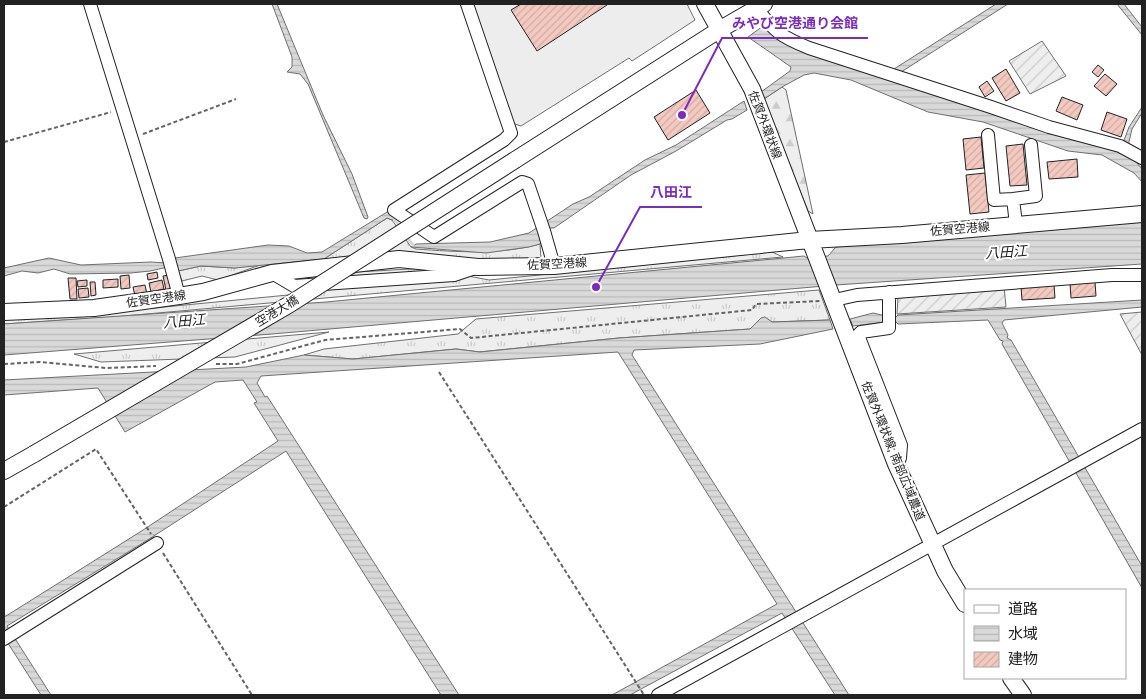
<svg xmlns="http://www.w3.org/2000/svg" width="1146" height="699" font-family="'Roboto Condensed','Noto Sans JP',sans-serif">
<defs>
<pattern id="grass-tufts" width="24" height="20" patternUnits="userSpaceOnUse" patternTransform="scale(1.25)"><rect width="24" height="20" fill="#eee"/><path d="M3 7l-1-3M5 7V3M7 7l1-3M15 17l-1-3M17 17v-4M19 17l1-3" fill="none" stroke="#ccc"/></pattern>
<pattern id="forest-firs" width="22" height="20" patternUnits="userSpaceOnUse" patternTransform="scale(1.25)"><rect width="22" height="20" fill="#eee"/><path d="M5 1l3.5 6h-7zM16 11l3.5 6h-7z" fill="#ccc"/></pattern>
<pattern id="garden-furrows" width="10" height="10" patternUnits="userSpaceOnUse" patternTransform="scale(1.25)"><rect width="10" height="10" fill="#eee"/><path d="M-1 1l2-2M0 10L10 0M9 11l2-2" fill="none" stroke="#ccc"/></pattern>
<pattern id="water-rules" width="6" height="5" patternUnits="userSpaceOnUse" patternTransform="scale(1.25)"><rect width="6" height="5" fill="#d9d9d9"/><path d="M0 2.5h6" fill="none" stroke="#bababa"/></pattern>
<pattern id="building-hatch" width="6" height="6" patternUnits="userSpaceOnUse" patternTransform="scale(1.25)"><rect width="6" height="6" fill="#f3c9c0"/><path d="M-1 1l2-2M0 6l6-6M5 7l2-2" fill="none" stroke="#d0aca5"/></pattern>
</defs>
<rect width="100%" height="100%" fill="#fff"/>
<path fill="url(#grass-tufts)" stroke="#6f6f6f" d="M387,218L392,220L411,247L416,249C458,252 499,255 540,244L541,259L489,263L411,252L324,259Z
M772,252L783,257L113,317L4,324V318L113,312L319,292L357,272L427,268L489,280Z
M263,264L218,280L202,276L182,281L178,271L201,266L235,268Z
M819,290L830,320L772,322L761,318L750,329L619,338L479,352L456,349L353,359L304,355L324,349L458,334L476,319Z
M329,332L235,357L101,362L74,354Z"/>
<path fill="url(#forest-firs)" stroke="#6f6f6f" d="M782,87L786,90L813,214L808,211L764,99Z"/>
<path fill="url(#garden-furrows)" stroke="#6f6f6f" d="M1042,41L1066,76L1030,94L1009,61Z
M1004,286L1006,307L897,314L898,297Z
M1142,312V355L1120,314Z"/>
<path fill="#ededed" stroke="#6f6f6f" d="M471,4H687L695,20L632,61L629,58L521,126L512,123Z"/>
<path fill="url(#water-rules)" stroke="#6f6f6f" d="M272,4H277L323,115L352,174L368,217L367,219L364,218L308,84L300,74L287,72L292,67V57Z
M996,4H1008L901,72L894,69Z
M1117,4H1124L1142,27V35Z
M763,26L774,37L796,49L1124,154L1132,157L1142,169V182L1134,173L1102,155L1068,151L983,122L928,112L851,80L814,73L804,75L782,87L764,99L761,92L790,71L791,67L748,37Z
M744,101L747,110L732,119L727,120L676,151L631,175L554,228H546L540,244L529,247L486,253L411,247L416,244L490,242L529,233L573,204L589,197L645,160L676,145Z
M1142,107V113L1132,129L1128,146L1123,143L1129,127Z
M392,209L397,217L392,220L387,218L324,259L235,268L201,266L178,271L168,267L150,271L131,273L70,274L54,269L38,273L22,271L4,276V268L49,258L81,265L151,262L165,263L173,261L175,258L268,245L289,246L307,253L322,252Z
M1142,221V264L836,285L272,334L4,355V324L326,302L804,256L807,258L828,256L836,247Z
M1142,300V307L1004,320L1002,323L1008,335L1007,338L1011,340L1142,566V588L1002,344L1003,341L1000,340L988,320L898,324L895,321L853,326L850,319L873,313L895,318L898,315Z
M765,317L772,322L830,320L833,329L760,344L634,350L632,355L849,695H835L782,613L630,695H612L777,604L618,352L261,376L257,383L265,397L267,396L459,695H441L286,451L146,541L7,626L51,695H41L4,637V616H6L140,532L278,441L254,403L257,402L243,380L215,382L125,432L98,388L4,395V380L246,367L304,355L353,359L456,349L480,352L619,338L750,329L761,318Z"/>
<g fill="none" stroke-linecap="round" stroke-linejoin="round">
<path stroke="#d9d9d9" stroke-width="3" d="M394,219L401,228
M406,236L413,245"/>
</g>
<path fill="url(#building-hatch)" stroke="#222" d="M521,4H607V5L537,51L511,10Z
M1098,65L1104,70L1098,77L1092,72Z
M1006,69L1020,93L1006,101L992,78Z
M1105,74L1117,84L1106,96L1094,86Z
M987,81L994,91L985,97L979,87Z
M696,90L710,113L668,140L654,117Z
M1062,97L1083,105L1077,120L1056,111Z
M1107,112L1127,119L1121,137L1101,130Z
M981,137L984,168L966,170L963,139Z
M1023,144L1027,185L1010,186L1006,146Z
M1077,159L1078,177L1049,179L1047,162Z
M985,173L989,212L970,214L966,175Z
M157,272L158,278L148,280L147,274Z
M129,275L130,288L121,289L120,276Z
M169,275L172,289L166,290L163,276Z
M68,278H76L77,299H70Z
M118,279V287L103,288V280Z
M87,280V286L78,287L77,281Z
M162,280L164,289L151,292L149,283Z
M90,282H95L96,295L91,296Z
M1095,282L1096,296L1071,298L1070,284Z
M145,285L147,294L135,296L133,287Z
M1054,285L1055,298L1022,300L1021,287Z
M88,288L89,297L79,298L78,289Z"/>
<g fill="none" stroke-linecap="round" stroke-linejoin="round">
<defs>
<path id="minor" d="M90,4L169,259L179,296
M467,4L511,133L504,140L394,210L434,237L522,182L528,184L544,231L554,266
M757,8C774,32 782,37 809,48L991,107L1049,127L1120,146L1142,158
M988,135L994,200L1013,199L1016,224
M1013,199L1036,196L1031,145
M272,273L294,286L454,275L475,268
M889,292V328L861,332L858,335L901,445L900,458L896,464
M839,299L857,295L1112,275H1142
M4,639L157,543
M658,695L1142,429"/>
<path id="major" d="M705,4L752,89L896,464L945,571L965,604
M515,160L719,30L764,4
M4,312L94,308L179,296L203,292L272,273L399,259L478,267L554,266L809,240L902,235L1142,214
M4,471L34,454
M1011,678L1023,695"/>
</defs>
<use href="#minor" stroke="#222" stroke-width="14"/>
<use href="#major" stroke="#222" stroke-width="18"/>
<path stroke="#646464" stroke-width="2" stroke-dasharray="4 2.5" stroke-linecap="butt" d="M143,134L236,99
M4,142L111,112
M4,364L40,362L106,368L156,366
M216,364H237L325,340L460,329L471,338L752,310L756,304L820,301
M439,372L644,695
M4,507L96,449L151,534
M163,553L252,695"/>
<use href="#minor" stroke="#fff" stroke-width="12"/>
<use href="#major" stroke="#fff" stroke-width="16"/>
<defs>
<path id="major-bridge" d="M34,454L290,304L515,160"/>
</defs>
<use href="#major-bridge" stroke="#222" stroke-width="18" stroke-linecap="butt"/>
<use href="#major-bridge" stroke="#fff" stroke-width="16"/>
</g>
<g text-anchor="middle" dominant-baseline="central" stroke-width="4" stroke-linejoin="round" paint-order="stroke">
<g font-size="12" fill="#222" stroke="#fff">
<text transform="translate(765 125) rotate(69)">佐賀外環状線</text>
<text transform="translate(960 229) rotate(-5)">佐賀空港線</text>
<text transform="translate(557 264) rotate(-3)">佐賀空港線</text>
<text transform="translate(156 299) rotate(-8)">佐賀空港線</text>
<text transform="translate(277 311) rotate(-31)">空港大橋</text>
<text transform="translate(893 451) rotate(68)">佐賀外環状線; 南部広域農道</text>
</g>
<g font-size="14" font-style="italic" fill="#222" stroke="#fff">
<text transform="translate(1006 252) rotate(-4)">八田江</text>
<text transform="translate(184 321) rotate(-5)">八田江</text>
</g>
</g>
<path fill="none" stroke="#7b2cbf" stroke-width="2" d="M682 115L722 38H868M596 287L640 207H702"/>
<g fill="#7b2cbf" stroke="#fff" stroke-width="2">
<circle cx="682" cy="115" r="5"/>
<circle cx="596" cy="287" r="5"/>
</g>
<g font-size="14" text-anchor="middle" font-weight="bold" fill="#7b2cbf" stroke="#fff" stroke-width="4" stroke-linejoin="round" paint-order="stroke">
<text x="795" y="28">みやび空港通り会館</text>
<text x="671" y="197">八田江</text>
</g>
<rect width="1146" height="699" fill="none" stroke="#222222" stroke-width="10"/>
<rect x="964" y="589" width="162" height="90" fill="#ffffff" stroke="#a7a7a7"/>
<rect x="974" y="605" width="25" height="8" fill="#ffffff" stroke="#a7a7a7"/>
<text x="1008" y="614" font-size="15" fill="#222222">道路</text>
<rect x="974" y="626" width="25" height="15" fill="url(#water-rules)" stroke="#a7a7a7"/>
<text x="1008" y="639" font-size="15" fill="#222222">水域</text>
<rect x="974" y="652" width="25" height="15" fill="url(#building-hatch)" stroke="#a7a7a7"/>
<text x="1008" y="664" font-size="15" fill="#222222">建物</text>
</svg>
